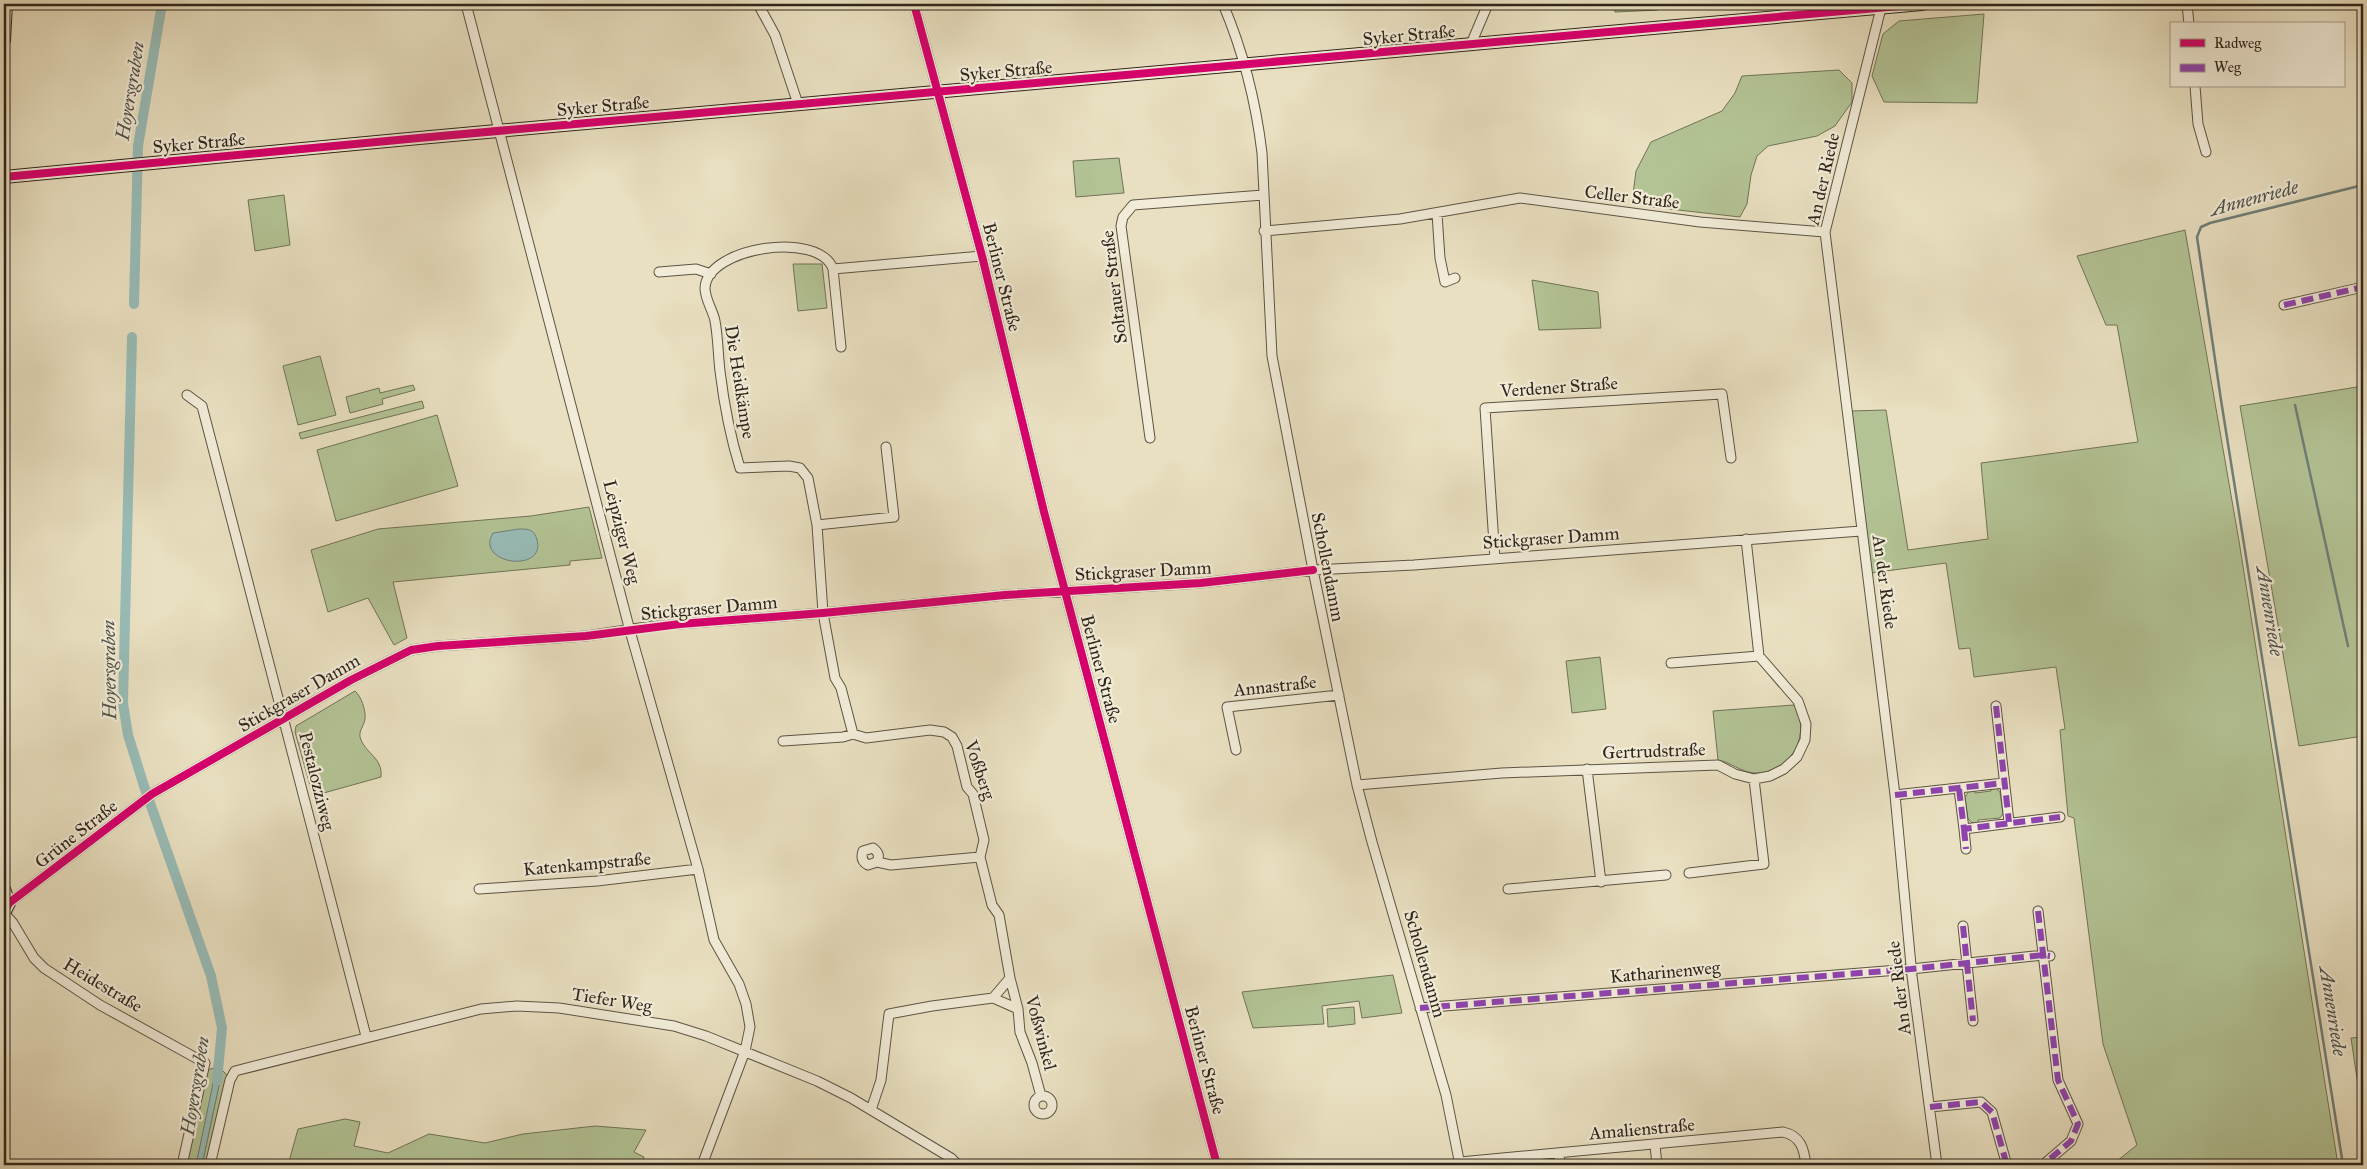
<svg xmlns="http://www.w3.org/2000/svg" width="2367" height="1169" font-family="'IM FELL Great Primer',serif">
<rect width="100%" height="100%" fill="#e9e0c1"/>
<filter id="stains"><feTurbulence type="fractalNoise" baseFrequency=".004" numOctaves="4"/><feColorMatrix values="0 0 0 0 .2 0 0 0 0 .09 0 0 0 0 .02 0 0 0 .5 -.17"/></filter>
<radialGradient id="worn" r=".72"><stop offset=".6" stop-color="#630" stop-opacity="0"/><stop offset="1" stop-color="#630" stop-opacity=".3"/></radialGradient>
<path fill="#b3c395" stroke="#707458" d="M1614,4H1658V10L1615,12Z
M1984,14L1977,103L1884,102L1872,76L1883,34L1899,21Z
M1839,70L1852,83V102L1835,126L1817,136L1768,146L1757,156L1751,175L1747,204L1740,217L1643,206L1633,194L1636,171L1651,142L1722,111L1735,93L1742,76Z
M1119,158L1124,193L1076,197L1073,161Z
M284,195L290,245L255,251L248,200Z
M2185,230L2239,541L2338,1165H2112L2137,1145L2103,1044L2074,818L2068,816L2060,730L2065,729L2056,667L1974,677L1970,648L1959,649L1946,563L1871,573L1851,411L1886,410L1908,550L1988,539L1981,463L2138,442L2117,325H2106L2077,256Z
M793,264H822L827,308L798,311Z
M1532,280L1598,292L1601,328L1539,330Z
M320,356L336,415L298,425L283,366Z
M413,385L415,390L382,399L383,404L350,413L346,397L379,388L380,393Z
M2363,386V736L2299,746L2240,406Z
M422,401L424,408L301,439L299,433Z
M437,415L458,486L336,521L317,450Z
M589,507L602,558L570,561V565L393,582L407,638L394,645L368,598L328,612L311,550L378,529L531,516Z
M1600,657L1606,709L1572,713L1566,661Z
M355,691C361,696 366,710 365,719C364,726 359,730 360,737C365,754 383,757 381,777L313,796L295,732L296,726Z
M1794,705C1813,735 1789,775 1754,773C1740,772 1731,762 1718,760L1713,711Z
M1991,788H1996L2000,792L2003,814L2000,818L1978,820V823H1972L1968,819L1965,797L1969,791L1974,790L1975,793L1991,791Z
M1393,975L1402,1013L1362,1018L1359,1001L1322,1006L1324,1024L1253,1028L1242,992Z
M1354,1007L1355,1024L1328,1027L1327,1009Z
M2363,1037V1119L2351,1038Z
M213,1068L216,1069L215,1080L196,1165H186L208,1070Z
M222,1070L227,1075L207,1165H202Z
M345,1119L360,1122L354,1146L388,1153L429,1134L485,1143L523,1134L595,1126L646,1130L634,1152L644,1157L641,1165H288L298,1129Z"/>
<path fill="#98bcb7" stroke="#6e8079" d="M519,529C529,529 534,529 537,540C546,574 474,564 493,533Z
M216,1069L222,1070L220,1081L202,1165H196Z"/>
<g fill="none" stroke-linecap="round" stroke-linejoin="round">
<path stroke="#6e8079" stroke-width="2.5" d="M2295,405L2348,646
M2343,1165L2221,400L2197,237L2201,227L2210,223L2363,185"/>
<path stroke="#98bcb7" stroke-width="10" d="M134,304L138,146L162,4
M132,337L123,703L128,735L144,786L211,976L222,1028L217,1081"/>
<defs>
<path id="minor" d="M466,4L630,631L698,869L714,940L739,984L746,1004L750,1027L745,1051L702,1165
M758,4L775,35L798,104
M914,4L982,256L1044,512L1217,1165
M1223,4C1243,51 1256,103 1262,153L1272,356L1313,570L1357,785L1372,842L1446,1095L1460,1165
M2187,4L2189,24
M1881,8L1825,232L1895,795L1912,976L1937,1165
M1471,44L1488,4
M2195,86L2198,124L2206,152
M1437,214L1440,258L1445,282L1455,278
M1264,231L1400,219L1520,198L1700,222L1825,232
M833,269L841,347
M659,272L696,269L711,274
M2284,305L2363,287
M187,395L202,406L366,1036
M1150,438L1121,226L1123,217L1133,205L1263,195
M817,525L894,517L886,447
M1495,559L1485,408L1722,394L1731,458
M1671,663L1759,656
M1996,706L2009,822
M783,741L843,737L853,734
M1236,750L1227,707L1339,695
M1587,769L1601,882
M1357,785L1502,773L1718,765L1735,774L1754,779L1770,776L1784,769L1797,757L1805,740L1806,724L1798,701L1759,656L1746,539
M1959,789L1964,829L2060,817
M1895,795L2004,783
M1964,829L1966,849
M877,862C880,855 878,852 873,848L863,851C861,857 862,862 868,865L877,862L891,865L980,857
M1689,873L1764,864L1754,779
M479,889L597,881L698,869
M1508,889L1666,875
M9,903L152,794L351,680L411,650L438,646L586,636L653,626L823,613L1005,595L1201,583L1313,570L1414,565L1861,531
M2038,911L2058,1080L2078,1124L2071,1141L2043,1165
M4,913L13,923L34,958L44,968L100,1005L205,1063L182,1165
M1963,926L1973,1021
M1010,978L1018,1009L1020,1032L1032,1063L1041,1096
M993,998L1018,1009
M1420,1008L1911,969L2043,955L2050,956
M1034 1105a9 9 0 1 1 18 0a9 9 0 1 1-18 0Z
M1930,1107L1981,1102L1992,1112L2006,1162L2009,1165
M871,1110L881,1080L889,1014L932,1006L993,998L1010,978L999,915L992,905L980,857L984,840L973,794L967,787L957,746L952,737L944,732L930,730L866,738L853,734L841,688L835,678L823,613L817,525L808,478L800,468L789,466L740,468C730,436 724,404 720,371C718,354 718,337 715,321C713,310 705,300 705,288C707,247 819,230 833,269L982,256
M1655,1145L1657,1165
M1559,1153L1560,1165
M1460,1162L1783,1132C1801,1136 1804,1149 1806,1165
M210,1165L230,1080L235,1071L481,1009L517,1006L559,1008L674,1026L706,1036L817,1081L851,1098L951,1158L958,1165"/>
<path id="secondary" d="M4,40L6,4
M4,177L419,138L1922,4
M4,889L9,903L4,913"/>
</defs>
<use href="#minor" stroke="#5d5444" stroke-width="11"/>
<use href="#secondary" stroke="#2e251b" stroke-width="14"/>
<use href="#minor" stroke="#f1ebd7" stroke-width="9"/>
<use href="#secondary" stroke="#f1ebd7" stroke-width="12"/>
<path stroke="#8e44ad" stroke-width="6" stroke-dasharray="12 6" stroke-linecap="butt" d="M2284,305L2363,287
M1996,706L2009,822
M1959,789L1964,829L2060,817
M1895,795L2004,783
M1964,829L1966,849
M2038,911L2058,1080L2078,1124L2071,1141L2043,1165
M1963,926L1973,1021
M1420,1008L1911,969L2043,955L2050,956
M1930,1107L1981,1102L1992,1112L2006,1162L2009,1165"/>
<defs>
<path id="cycleway" d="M914,4L982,256L1044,512L1217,1165
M4,177L419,138L1922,4
M4,913L9,903L152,794L351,680L411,650L438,646L586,636L680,624L823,613L1005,595L1201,583L1313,570"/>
</defs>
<use href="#cycleway" stroke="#f1ebd7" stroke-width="11"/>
<use href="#cycleway" stroke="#d6006c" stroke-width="8"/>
</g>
<g text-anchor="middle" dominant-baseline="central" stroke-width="4.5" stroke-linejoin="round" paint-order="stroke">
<g font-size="18" fill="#2e251b" stroke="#f1ebd7">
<text transform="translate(1409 35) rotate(-5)">Syker Straße</text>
<text transform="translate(1006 71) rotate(-5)">Syker Straße</text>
<text transform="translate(603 106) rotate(-5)">Syker Straße</text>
<text transform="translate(199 143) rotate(-5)">Syker Straße</text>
<text transform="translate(1823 179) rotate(-77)">An der Riede</text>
<text transform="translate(1632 197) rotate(7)">Celler Straße</text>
<text transform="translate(1002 277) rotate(76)">Berliner Straße</text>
<text transform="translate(1114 287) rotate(-97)">Soltauer Straße</text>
<text transform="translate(740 382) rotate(81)">Die Heidkämpe</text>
<text transform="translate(1559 387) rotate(-4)">Verdener Straße</text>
<text transform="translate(622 532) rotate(76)">Leipziger Weg</text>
<text transform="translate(1551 538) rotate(-4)">Stickgraser Damm</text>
<text transform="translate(1328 567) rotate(79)">Schollendamm</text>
<text transform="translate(1143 571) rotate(-3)">Stickgraser Damm</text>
<text transform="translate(1885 582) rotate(82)">An der Riede</text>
<text transform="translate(709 608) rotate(-5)">Stickgraser Damm</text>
<text transform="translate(1101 669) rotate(75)">Berliner Straße</text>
<text transform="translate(1275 686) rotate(-6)">Annastraße</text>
<text transform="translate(299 693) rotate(-30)">Stickgraser Damm</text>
<text transform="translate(1654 751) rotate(-2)">Gertrudstraße</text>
<text transform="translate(980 770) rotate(71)">Voßberg</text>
<text transform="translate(317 781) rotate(76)">Pestalozziweg</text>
<text transform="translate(76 834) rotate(-38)">Grüne Straße</text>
<text transform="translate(587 864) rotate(-5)">Katenkampstraße</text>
<text transform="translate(1425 964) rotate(74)">Schollendamm</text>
<text transform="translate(1665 972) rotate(-5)">Katharinenweg</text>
<text transform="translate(103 985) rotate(31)">Heidestraße</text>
<text transform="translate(1899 988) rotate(-97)">An der Riede</text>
<text transform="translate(612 1000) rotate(9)">Tiefer Weg</text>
<text transform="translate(1041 1033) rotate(75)">Voßwinkel</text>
<text transform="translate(1205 1060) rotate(75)">Berliner Straße</text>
<text transform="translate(1642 1129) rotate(-5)">Amalienstraße</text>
</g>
<g font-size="19" font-style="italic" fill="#4e524a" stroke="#f1ebd7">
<text transform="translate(130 91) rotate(-81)">Hoyersgraben</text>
<text transform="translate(2254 198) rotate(-15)">Annenriede</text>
<text transform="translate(2270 611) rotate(81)">Annenriede</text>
<text transform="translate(109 670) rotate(-91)">Hoyersgraben</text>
<text transform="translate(2333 1011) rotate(81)">Annenriede</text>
<text transform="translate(195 1086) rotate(-81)">Hoyersgraben</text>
</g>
</g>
<rect width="2367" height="1169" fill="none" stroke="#e9e0c1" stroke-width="20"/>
<rect x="5" y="5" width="2357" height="1159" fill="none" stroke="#2e251b" stroke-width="2.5"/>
<rect x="10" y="10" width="2347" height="1149" fill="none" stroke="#2e251b"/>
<rect x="2170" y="22" width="175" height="65" fill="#f1ebd7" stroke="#a39c8c"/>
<rect x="2180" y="39" width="25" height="8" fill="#d6006c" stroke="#a39c8c"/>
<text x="2214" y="48" font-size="15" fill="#2e251b">Radweg</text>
<rect x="2180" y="64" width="25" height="8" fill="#8e44ad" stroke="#a39c8c"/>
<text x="2214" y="72" font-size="15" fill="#2e251b">Weg</text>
<rect width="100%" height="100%" filter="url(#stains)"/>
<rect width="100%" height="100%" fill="url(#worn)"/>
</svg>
